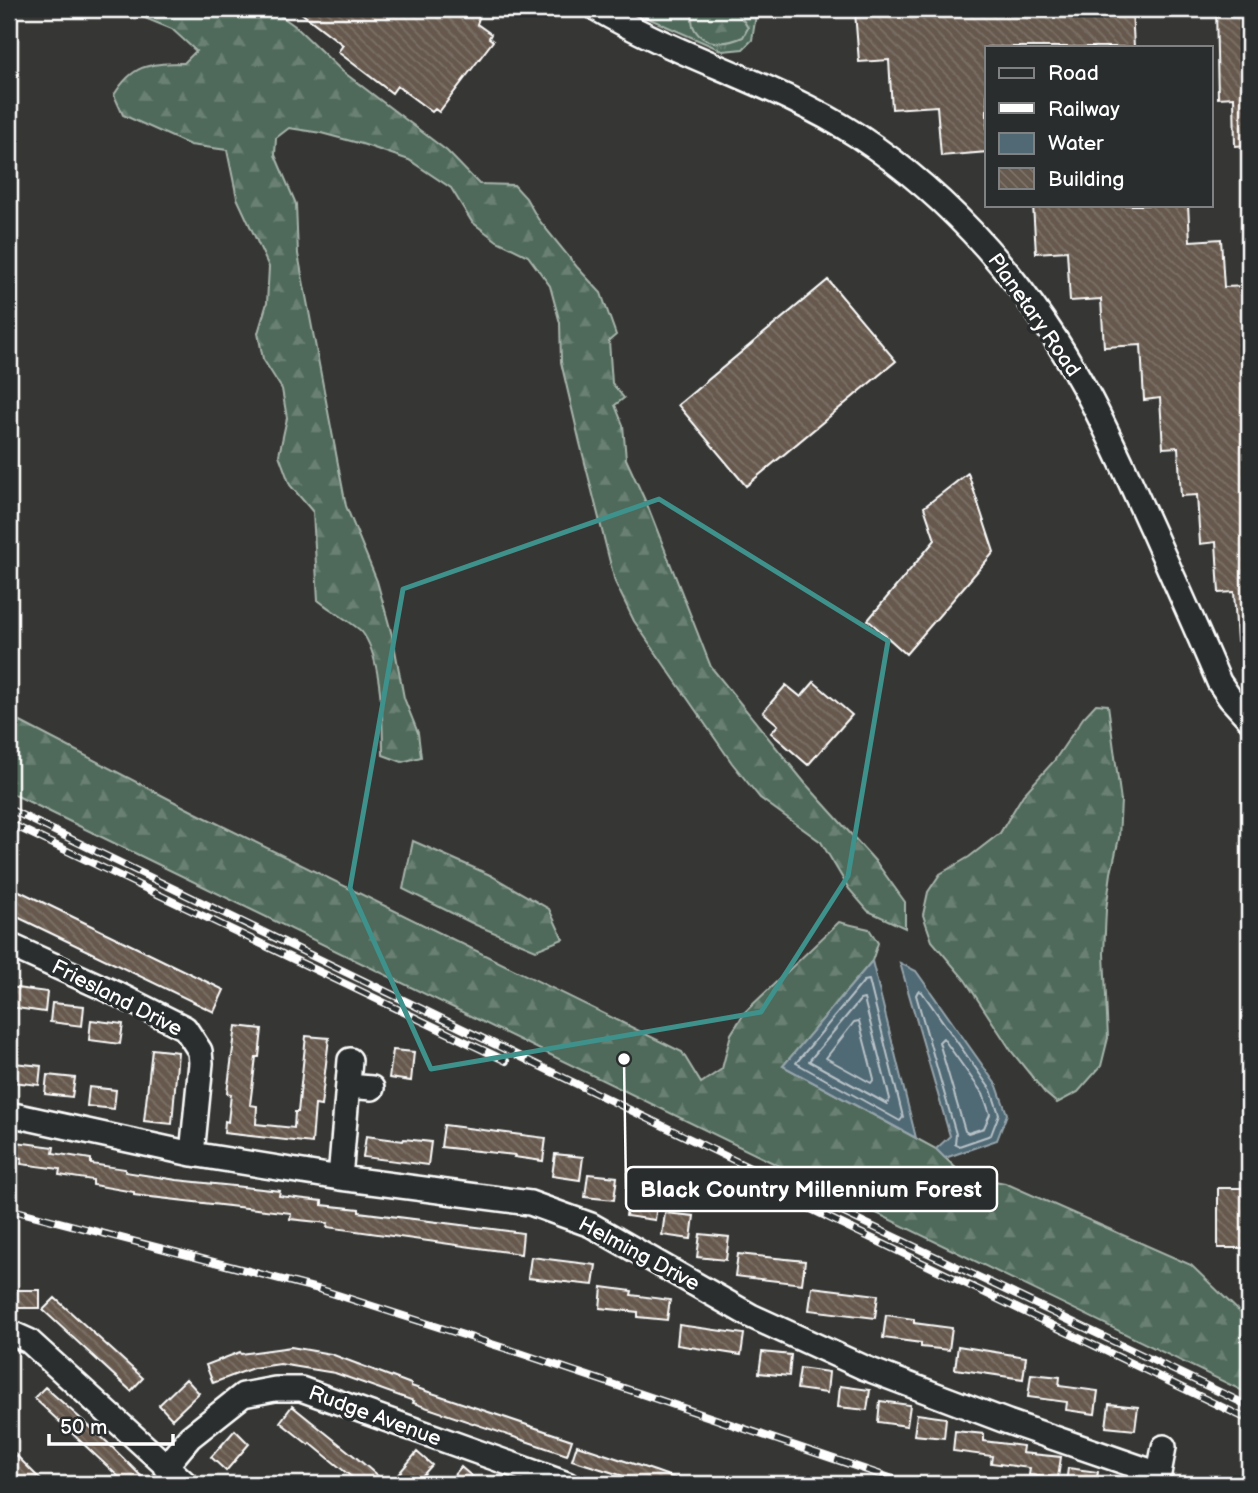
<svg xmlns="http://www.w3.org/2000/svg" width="1258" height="1493" font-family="'Balsamiq Sans',sans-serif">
<defs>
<pattern id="grass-tufts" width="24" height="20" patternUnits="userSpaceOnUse" patternTransform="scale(1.75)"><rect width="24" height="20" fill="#4f6a5a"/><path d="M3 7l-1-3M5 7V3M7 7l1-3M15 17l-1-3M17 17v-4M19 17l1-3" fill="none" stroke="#698073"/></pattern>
<pattern id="forest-firs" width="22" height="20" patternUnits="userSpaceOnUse" patternTransform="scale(1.75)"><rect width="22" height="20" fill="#4f6a5a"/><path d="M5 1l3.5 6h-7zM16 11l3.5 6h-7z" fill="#698073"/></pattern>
<pattern id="building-back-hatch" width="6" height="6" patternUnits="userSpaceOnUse" patternTransform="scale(1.75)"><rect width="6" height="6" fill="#66594d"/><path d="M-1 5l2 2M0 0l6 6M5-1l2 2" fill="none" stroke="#7d7268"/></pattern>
</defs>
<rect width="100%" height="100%" fill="#363634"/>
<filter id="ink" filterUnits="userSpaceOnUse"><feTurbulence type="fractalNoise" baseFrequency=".0143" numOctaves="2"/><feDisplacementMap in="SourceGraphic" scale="14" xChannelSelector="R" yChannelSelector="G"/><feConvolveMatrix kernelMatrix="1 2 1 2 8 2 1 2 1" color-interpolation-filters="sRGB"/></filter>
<g filter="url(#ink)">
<path fill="url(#grass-tufts)" stroke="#a7b4ac" stroke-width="2" d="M627,9H757L752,40L743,49L723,51Z"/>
<path fill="url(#forest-firs)" stroke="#a7b4ac" stroke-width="2" d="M123,9H271L295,26L342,71L447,151L479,184L514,185L526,198L538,219L577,267L601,293L616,335L609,341L612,383L624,398L615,405L623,425L626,459L648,507L711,667L805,783L876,862L905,902V928L868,911L849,889L821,842L760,798L732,763L634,621L615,582L580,443L561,362L560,323L550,286L528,256L497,241L472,222L451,188L409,160L362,144L321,133L289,128L276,138L275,155L296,204L298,254L346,506L377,581L393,639L404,698L418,733L421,757L402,762L383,755C383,723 382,657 362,632C356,625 327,608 318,600L313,512L290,485L279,455L287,418L282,389L263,359L258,333L267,303L269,267L237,198L227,150L190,145L123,115L114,95C134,63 149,64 184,63L196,51L172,29Z
M697,9C720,9 736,4 748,28L743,37C734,41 725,44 714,42C698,40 685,23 697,9Z
M1096,704L1108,705L1121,801L1119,838L1111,873L1106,910L1104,954L1108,1038L1101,1066L1078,1092L1057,1103L1045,1093L1012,1052L965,980L932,941L923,915L928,892L940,874L969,857L1000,833L1023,795L1054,761L1083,718Z
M9,716L196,813L682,1052L701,1083L722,1069L731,1034L745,1012L839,922L869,929L878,943L872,961L783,1066L936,1149L963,1175L1005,1183L1191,1265L1249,1321V1394L9,792Z
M413,841L490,875L549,909L563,939L536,950L476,925L403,889Z"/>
<path fill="#506975" stroke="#96a5ac" stroke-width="2" d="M872,961L916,1138L783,1066Z
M900,963L916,971L997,1086L1007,1114L997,1140L945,1158L936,1149L950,1136Z"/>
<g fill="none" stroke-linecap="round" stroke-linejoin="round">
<path stroke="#b9c3c8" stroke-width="2" d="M869,980L903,1117L900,1121L796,1063L864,981Z
M918,991L922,992L991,1090L999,1114L991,1135L959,1146L955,1144L956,1134L916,995Z
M864,999L890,1099L887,1104L809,1061L860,1000Z
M859,1021L874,1079L871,1083L826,1058L854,1022Z
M943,1038L983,1094L990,1114L984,1128L968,1133L965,1131L939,1042Z"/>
</g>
<path fill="url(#building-back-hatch)" stroke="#fff" stroke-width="2" d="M296,9H482L477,24L491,34L489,38L493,41L439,112L435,109L432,112L397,86L392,93L338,52L343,45Z
M895,9H1132L1134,47H987V152L941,156L937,106L892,109L889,60L859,62L855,12Z
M1216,9H1249V145L1235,146L1234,97L1218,98Z
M1033,205H1188L1190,241L1221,239L1224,287L1249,286V640L1237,641L1234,592L1219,593L1216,542L1200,544L1197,495L1181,496L1178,447L1163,448L1160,398L1144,400L1141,345L1104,347L1101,299L1070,301L1067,251L1036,253Z
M828,280L896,361L746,486L678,405Z
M968,473L994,552L906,654L868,620L935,540L924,507Z
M814,682L852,715L808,765L771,733L778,725L763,712L786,685L801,697Z
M9,886L224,990L214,1012L9,913Z
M9,987L47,992L45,1012L9,1007Z
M52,1003L84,1006L82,1026L50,1022Z
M91,1020L123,1024L120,1044L89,1040Z
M236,1026L262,1029L259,1057H256L250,1105L257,1106L256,1124L294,1128L295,1112H298L306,1036L329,1038L321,1106L315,1105L312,1143L224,1133L225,1121L228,1122L231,1094L227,1093Z
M152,1049L178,1052L172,1124L144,1121Z
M393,1050L414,1052L411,1081L389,1078Z
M14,1063L41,1066L39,1085L12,1082Z
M47,1075L75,1078L72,1097L45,1094Z
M89,1087L116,1090L114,1109L87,1106Z
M444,1125L546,1138L543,1161L514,1157L515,1155L441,1147Z
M366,1136L403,1141L404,1139L431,1142L428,1165L363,1157Z
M9,1141L54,1147L53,1153L91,1159V1164L125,1169V1172L177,1180L280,1191L279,1196L322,1201V1205L359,1209V1212L523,1233L521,1254L327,1227L328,1223L290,1219L291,1213L134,1195V1192L93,1185V1180L59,1175L60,1169L21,1164L22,1158L9,1157Z
M555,1154L583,1157L580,1180L552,1176Z
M588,1174L617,1177L614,1200L585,1197Z
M1218,1188H1249V1248H1218Z
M629,1193L658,1197L655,1220L626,1216Z
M665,1213L694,1216L691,1239L662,1235Z
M700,1234L729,1237L726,1260L697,1257Z
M738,1254L805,1261L802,1284L735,1276Z
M531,1257L596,1265L593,1285L528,1278Z
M602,1287L632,1291L631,1295L670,1300L667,1320L638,1317V1312L600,1308Z
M812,1287L878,1295L875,1318L809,1310Z
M9,1290H40V1308H9Z
M55,1298L143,1378L131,1391L43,1310Z
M886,1315L914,1319V1323L952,1328L949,1350L921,1347V1343L883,1338Z
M679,1325L744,1334L741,1355L677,1345Z
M958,1346L1026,1357L1023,1379L955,1369Z
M291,1347L331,1354L411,1384V1386L572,1440L567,1455L413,1403L414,1401L335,1373L280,1364L253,1368L213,1383L206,1365L240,1352L241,1354Z
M762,1352L791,1355L789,1376L759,1373Z
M800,1368L829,1372L827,1393L797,1389Z
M1031,1374L1060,1377L1059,1386L1098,1391L1095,1414L1066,1410L1067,1402L1028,1397Z
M186,1379L199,1393L172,1419L159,1405Z
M840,1386L870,1390L867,1410L838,1407Z
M45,1387L107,1442L149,1484H128L121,1479L34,1398Z
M880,1401L910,1405L907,1426L878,1422Z
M1109,1404L1138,1407L1135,1430L1106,1427Z
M292,1406L358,1459L387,1484H360L310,1443L309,1445L280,1422Z
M917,1414L946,1418L944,1438L914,1435Z
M235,1430L249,1444L226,1471L211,1457Z
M955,1431L984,1434V1441L1023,1446L1022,1453L1061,1457L1058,1478L1029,1475L1030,1468L991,1463L992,1456L953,1451Z
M577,1445L655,1471L686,1482L685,1484H649L572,1460Z
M9,1448L45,1484H15L18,1481L9,1471Z
M417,1452L432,1465L415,1484H390Z
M461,1467L481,1484H446Z
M1068,1468L1098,1472L1096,1484H1066Z"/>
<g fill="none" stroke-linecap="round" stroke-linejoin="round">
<defs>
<path id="minor" d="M597,9C680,58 776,83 858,136C954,199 1030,288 1085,389C1110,435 1131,484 1153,532C1175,582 1198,632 1219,682L1230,698L1249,719
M9,945L119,995L185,1028L200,1051L201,1063L192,1154
M348,1086L372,1088
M9,1114L192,1154L340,1178L530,1203L591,1225L751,1316L865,1368L1008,1422L1159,1474
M340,1178L350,1060
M9,1332L29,1341L186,1484
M165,1467L190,1437L243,1395L275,1389H301L567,1484
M1157,1484L1164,1447"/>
</defs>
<use href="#minor" stroke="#fff" stroke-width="28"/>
<use href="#minor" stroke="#2a2d2e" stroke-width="23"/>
<defs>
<path id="rail" d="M9,809L779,1182L1249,1406
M9,823L506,1061
M767,1188L1249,1420
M9,1209L322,1290L523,1354L908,1484"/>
</defs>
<use href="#rail" stroke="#fff" stroke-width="8"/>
<use href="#rail" stroke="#2a2d2e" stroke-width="5" stroke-dasharray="16" stroke-linecap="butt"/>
</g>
</g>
<path fill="none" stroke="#3f918b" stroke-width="5" stroke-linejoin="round" d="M659,499L888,641L848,876L761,1012L431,1069L350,888L403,589Z"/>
<g text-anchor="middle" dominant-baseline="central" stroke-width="7" stroke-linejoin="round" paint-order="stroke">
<g font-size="21" fill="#fff" stroke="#2a2d2e">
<text transform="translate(1034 315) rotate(55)">Planetary Road</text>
<text transform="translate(117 998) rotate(27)">Friesland Drive</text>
<text transform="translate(639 1254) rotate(28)">Helming Drive</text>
<text transform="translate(375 1416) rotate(20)">Rudge Avenue</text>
</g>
</g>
<path fill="none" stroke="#fff" stroke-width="2.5" d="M624 1059L626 1189"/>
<circle fill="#fff" stroke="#2a2d2e" stroke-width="2.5" cx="624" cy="1059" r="7"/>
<rect fill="#2a2d2e" stroke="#fff" stroke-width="2.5" x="626" y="1167" width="371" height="44" rx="7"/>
<g font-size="23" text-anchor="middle" font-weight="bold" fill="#fff">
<text x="811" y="1197">Black Country Millennium Forest</text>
</g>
<rect width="1258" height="1493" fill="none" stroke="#2a2d2e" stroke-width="35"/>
<rect x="18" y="18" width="1223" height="1458" fill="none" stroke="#fff" stroke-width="2.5" filter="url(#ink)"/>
<rect x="985" y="46" width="228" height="161" fill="#2a2d2e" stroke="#7f8182" stroke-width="2"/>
<rect x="999" y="68" width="35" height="10" fill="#2a2d2e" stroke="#7f8182" stroke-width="2"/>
<text x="1048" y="80" font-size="21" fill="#ffffff">Road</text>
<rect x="999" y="103" width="35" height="10" fill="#ffffff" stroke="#7f8182" stroke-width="2"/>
<text x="1048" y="116" font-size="21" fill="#ffffff">Railway</text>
<rect x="999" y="133" width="35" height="21" fill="#506975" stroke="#7f8182" stroke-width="2"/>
<text x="1048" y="150" font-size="21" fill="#ffffff">Water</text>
<rect x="999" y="168" width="35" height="21" fill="url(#building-back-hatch)" stroke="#7f8182" stroke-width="2"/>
<text x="1048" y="186" font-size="21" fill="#ffffff">Building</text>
<path d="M49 1434v10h124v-10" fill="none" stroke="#ffffff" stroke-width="3.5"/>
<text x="60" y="1434" font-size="21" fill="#ffffff" stroke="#2a2d2e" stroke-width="5" paint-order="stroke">50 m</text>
</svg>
